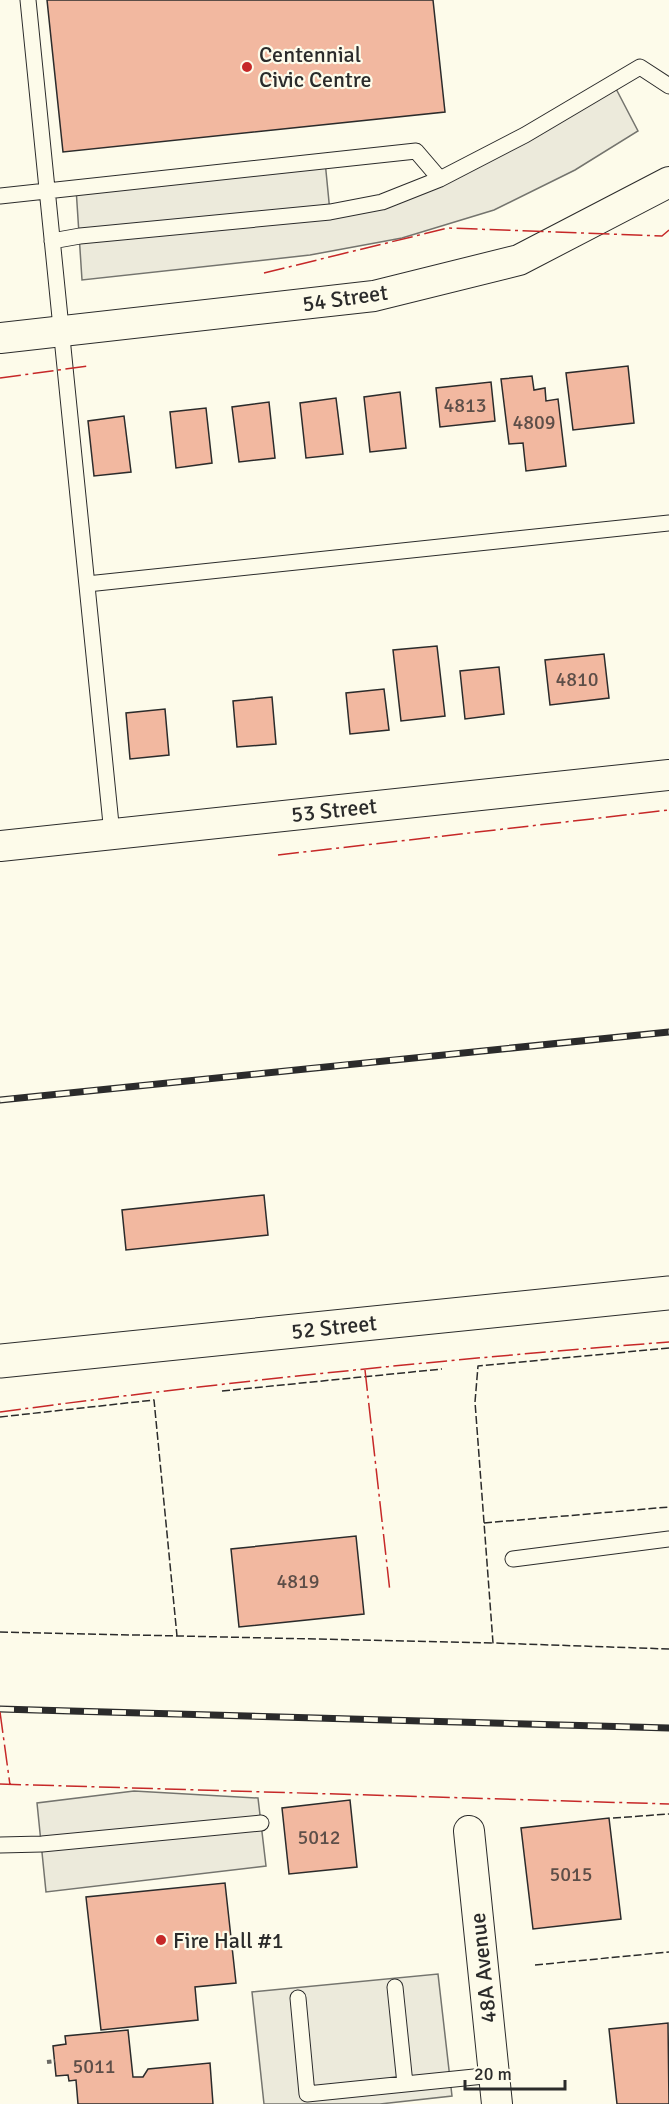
<svg xmlns="http://www.w3.org/2000/svg" width="669" height="2104" font-family="Signika,sans-serif">
<rect width="100%" height="100%" fill="#fdfbea"/>
<path fill="#eceadb" stroke="#74746e" stroke-width="1.5" d="M613,83L638,131L575,170L494,210L402,238L310,255L82,280L76,188L325,161L330,212L382,202Z
M134,1791L258,1798L266,1866L46,1892L37,1803Z
M438,1974L452,2096L380,2104H264L252,1992Z"/>
<path fill="#f2b8a0" stroke="#2b2b2b" stroke-width="1.5" d="M47,0H433L445,112L63,152Z
M628,366L634,423L573,430L566,373Z
M532,376L534,390L545,388L546,401L558,399L566,466L526,471L523,443L509,444L501,379Z
M491,382L495,421L440,427L436,388Z
M400,392L406,448L370,452L364,397Z
M336,398L343,454L306,458L300,403Z
M269,402L275,458L239,462L232,407Z
M206,408L212,463L176,468L170,412Z
M124,416L131,472L94,476L88,421Z
M437,646L445,716L401,721L393,650Z
M604,654L609,698L550,705L545,660Z
M499,667L504,714L465,719L460,671Z
M384,689L389,730L350,734L346,693Z
M272,697L276,744L237,747L233,701Z
M165,709L169,755L130,759L126,713Z
M264,1195L268,1235L126,1250L122,1210Z
M356,1536L364,1614L239,1627L231,1549Z
M350,1800L357,1867L289,1874L282,1808Z
M609,1818L621,1919L533,1929L521,1828Z
M225,1883L236,1983L195,1987L198,2020L101,2030L86,1897Z
M668,2023L669,2104H617L609,2029Z
M128,2030L133,2077H143L148,2069L210,2063L213,2104H78L76,2080L69,2081L68,2075L56,2076L53,2046L66,2044L65,2036Z"/>
<g fill="none" stroke-linecap="round" stroke-linejoin="round">
<defs>
<path id="lane" d="M28,0L112,834
M0,196L416,151L440,179
M52,241L80,236L330,212L382,202L440,179L525,135L640,67L669,86
M87,584L669,523
M513,1559L669,1539
M0,1845L42,1844L261,1823
M395,1987L405,2084
M298,1998L307,2094L494,2075"/>
<path id="street" d="M0,338L374,296L519,260L669,182
M0,846L669,775
M469,1831L497,2104"/>
<path id="secondary" d="M0,1361L669,1293"/>
</defs>
<use href="#lane" stroke="#2b2b2b" stroke-width="17"/>
<use href="#street" stroke="#2b2b2b" stroke-width="32"/>
<use href="#secondary" stroke="#2b2b2b" stroke-width="35"/>
<path stroke="#6a6964" stroke-width="4" stroke-dasharray="4.5 3" stroke-linecap="butt" d="M47,2062L55,2061"/>
<use href="#lane" stroke="#fdfbea" stroke-width="15"/>
<use href="#street" stroke="#fdfbea" stroke-width="30"/>
<use href="#secondary" stroke="#fdfbea" stroke-width="33"/>
<defs>
<path id="rail" d="M0,1100L669,1032
M0,1709L669,1728"/>
</defs>
<use href="#rail" stroke="#2b2b2b" stroke-width="7"/>
<use href="#rail" stroke="#fdfbea" stroke-width="4.5" stroke-dasharray="14" stroke-linecap="butt"/>
<path stroke="#2b2b2b" stroke-width="1.5" stroke-dasharray="8 3" stroke-linecap="butt" d="M669,1348L478,1366L475,1402L493,1643L669,1649
M222,1391L442,1369
M0,1417L154,1400L177,1636
M484,1523L669,1507
M0,1632L493,1643
M613,1818L669,1814
M535,1965L669,1952"/>
<path stroke="#c62828" stroke-width="1.5" stroke-dasharray="21 4.5 3 4.5" stroke-linecap="butt" d="M264,273L448,228L662,236L669,230
M0,378L88,366
M278,855L669,810
M365,1370L390,1592
M0,1412C222,1382 446,1359 669,1342
M0,1712L10,1785
M0,1784L669,1804"/>
</g>
<g fill="#c62828" stroke="#fdfbea" stroke-width="2">
<circle cx="247" cy="67" r="6"/>
<circle cx="161" cy="1940" r="6"/>
</g>
<g text-anchor="middle" dominant-baseline="central" stroke-width="4.5" stroke-linejoin="round" paint-order="stroke">
<g font-size="20" fill="#5d4e48">
<text x="465" y="405">4813</text>
<text x="534" y="422">4809</text>
<text x="577" y="679">4810</text>
<text x="298" y="1581">4819</text>
<text x="319" y="1837">5012</text>
<text x="571" y="1874">5015</text>
<text x="94" y="2066">5011</text>
</g>
<g font-size="22" fill="#2b2b2b" stroke="#fdfbea" text-anchor="start">
<text x="259" y="54">Centennial<tspan x="259" dy="25">Civic Centre</tspan></text>
<text x="173" y="1940">Fire Hall #1</text>
</g>
<g font-size="22" fill="#2b2b2b" stroke="#fdfbea">
<text transform="translate(345 298) rotate(-8)">54 Street</text>
<text transform="translate(334 810) rotate(-6)">53 Street</text>
<text transform="translate(334 1327) rotate(-6)">52 Street</text>
<text transform="translate(483 1968) rotate(-96)">48A Avenue</text>
</g>
</g>
<path d="M465 2080v9h100v-9" fill="none" stroke="#2b2b2b" stroke-width="3"/>
<text x="474" y="2080" font-size="18" fill="#2b2b2b" stroke="#fdfbea" stroke-width="4.5" paint-order="stroke">20 m</text>
</svg>
